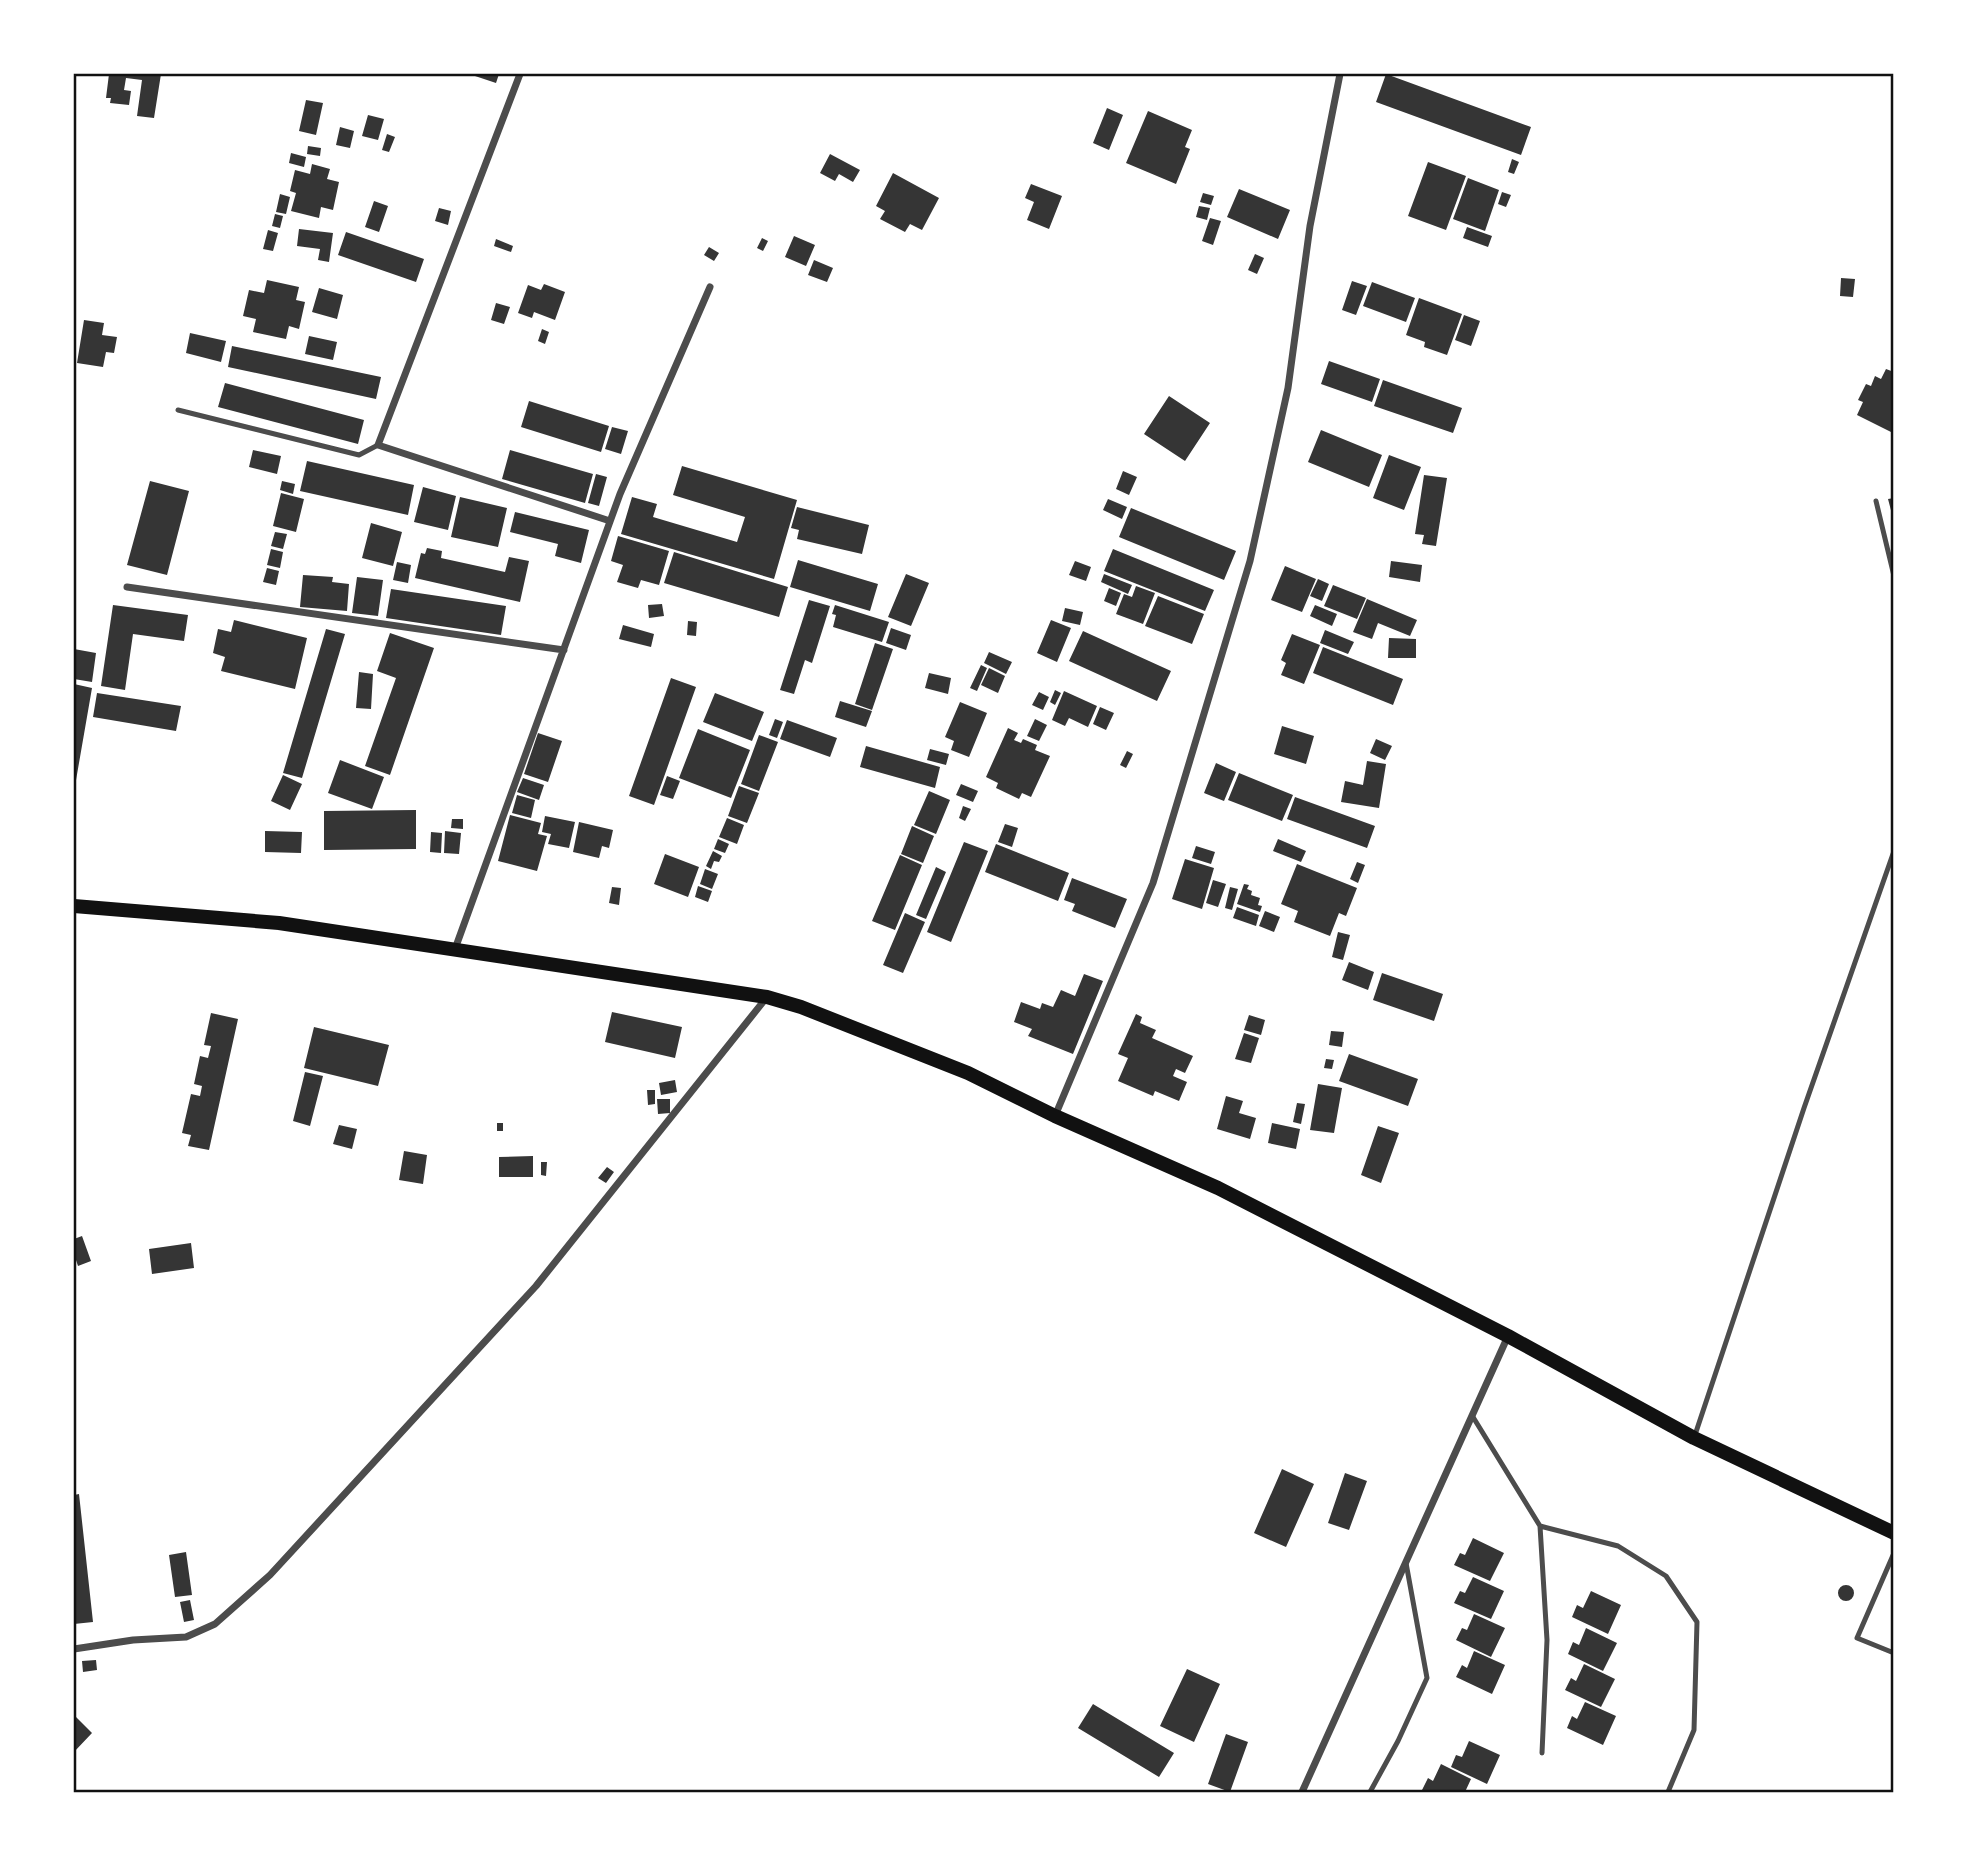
<svg xmlns="http://www.w3.org/2000/svg" width="1967" height="1866" font-family="'Crimson Pro',serif">
<rect width="100%" height="100%" fill="#fff"/>
<path fill="#353535" d="M109,74H161L154,118L137,116L142,80L126,78L124,90L131,91L129,105L110,103L111,98H106Z
M469,74H499L496,83Z
M1386,74L1531,127L1521,155L1376,102Z
M306,100L323,103L316,135L299,131Z
M1107,108L1123,115L1109,150L1093,143Z
M1148,111L1192,130L1185,147L1190,149L1176,184L1126,163Z
M368,115L384,119L378,140L362,136Z
M340,127L354,131L350,148L336,145Z
M387,134L395,137L389,152L382,150Z
M308,146L321,148L320,156L307,154Z
M291,153L306,157L304,167L289,163Z
M830,154L860,170L853,182L839,174L835,181L820,173Z
M1512,159L1519,162L1514,174L1508,172Z
M1428,162L1466,176L1446,230L1408,216Z
M312,164L330,169L327,179L339,182L333,210L321,207L319,218L291,211L296,193L290,191L295,170L310,174Z
M893,173L939,198L922,230L910,224L905,232L880,219L885,211L876,206Z
M1468,178L1499,190L1485,231L1453,219Z
M1031,184L1062,196L1049,229L1027,220L1034,202L1025,198Z
M1239,189L1290,210L1278,239L1227,217Z
M1502,192L1511,195L1506,207L1498,204Z
M1203,193L1214,196L1211,205L1200,202Z
M280,194L290,197L286,214L276,212Z
M374,201L388,206L379,232L365,227Z
M1199,206L1210,208L1207,220L1196,217Z
M439,208L451,211L448,225L435,221Z
M275,214L283,216L280,228L272,226Z
M1210,218L1221,221L1213,245L1202,241Z
M1467,227L1492,236L1488,247L1463,238Z
M299,229L333,233L329,262L318,260L320,249L297,246Z
M268,230L278,233L273,251L263,249Z
M346,232L424,259L416,282L338,255Z
M794,236L815,245L806,266L785,257Z
M762,238L768,241L763,251L757,248Z
M496,239L513,246L511,252L494,246Z
M709,247L719,253L714,261L704,255Z
M1255,254L1264,258L1257,274L1248,270Z
M814,260L833,268L827,282L808,275Z
M1841,278L1855,279L1853,297L1840,296Z
M267,280L299,287L296,300L305,302L299,329L289,326L286,339L253,332L256,319L243,316L249,290L264,293Z
M1352,281L1367,286L1356,315L1342,310Z
M1372,282L1415,298L1406,322L1363,306Z
M544,284L565,292L555,320L534,312L532,318L518,313L528,285L541,290Z
M319,288L343,295L337,319L312,312Z
M1419,298L1462,314L1447,355L1424,347L1425,342L1406,335Z
M496,303L510,307L504,324L491,320Z
M1464,315L1480,321L1471,346L1455,340Z
M84,320L104,323L102,335L117,337L114,353L106,352L103,367L77,363Z
M542,329L549,332L545,344L538,341Z
M190,333L226,341L221,362L186,353Z
M309,336L337,342L333,360L305,354Z
M232,346L381,377L376,399L228,367Z
M1329,361L1380,379L1372,402L1321,384Z
M1886,369L1894,372V426L1891,432L1857,415L1863,402L1858,400L1866,384L1871,386L1875,376L1881,379Z
M1383,380L1462,408L1453,433L1374,406Z
M225,383L364,420L358,444L218,407Z
M1169,396L1210,423L1185,461L1144,434Z
M529,401L609,426L601,452L521,427Z
M612,427L628,431L621,454L605,449Z
M1321,430L1382,455L1369,487L1308,462Z
M253,450L281,456L277,474L249,467Z
M510,450L593,474L585,503L502,479Z
M1389,455L1421,467L1404,510L1373,498Z
M307,461L414,485L408,515L300,491Z
M682,466L797,500L774,579L621,534L632,497L657,504L653,517L737,542L745,517L673,495Z
M1123,471L1137,477L1129,495L1116,489Z
M596,474L607,477L599,506L588,503Z
M1424,475L1447,478L1436,546L1422,544L1424,535L1415,534Z
M150,481L189,491L167,575L127,565Z
M282,481L295,484L293,494L280,490Z
M423,487L456,496L448,530L414,522Z
M281,493L304,499L296,532L273,526Z
M460,497L507,508L498,547L451,537Z
M1894,498V518H1893L1888,499Z
M1108,499L1127,507L1122,519L1103,510Z
M797,507L869,525L862,554L797,539L799,530L791,528Z
M1131,508L1236,551L1224,580L1119,537Z
M515,512L589,530L581,563L555,556L558,544L510,532Z
M371,523L402,532L393,566L362,558Z
M275,532L287,534L283,549L271,546Z
M618,536L669,551L659,585L641,580L638,588L617,582L623,565L611,561Z
M427,548L442,551L441,558L505,572L509,557L529,561L520,602L415,578L421,553L425,554Z
M271,549L283,552L280,568L267,565Z
M1113,549L1214,590L1205,611L1104,571Z
M674,552L788,587L779,617L664,583Z
M798,560L878,584L870,611L790,587Z
M1075,561L1091,567L1086,581L1069,575Z
M1391,561L1422,565L1420,582L1389,577Z
M397,562L411,565L408,583L393,580Z
M1285,566L1316,579L1302,612L1271,600Z
M267,568L279,571L276,585L263,582Z
M906,574L929,583L911,626L888,617Z
M1104,574L1132,585L1128,594L1101,582Z
M303,575L333,577L332,582L349,584L347,611L300,607Z
M357,577L383,580L378,616L352,613Z
M1318,579L1329,584L1322,601L1310,596Z
M1333,585L1366,598L1357,619L1324,606Z
M1136,586L1155,593L1143,624L1116,614L1124,594L1132,597Z
M1109,588L1121,593L1116,606L1104,601Z
M391,589L506,606L501,635L386,618Z
M1158,596L1204,614L1192,644L1145,626Z
M1367,599L1417,620L1410,636L1378,623L1372,639L1353,632Z
M809,600L830,606L812,663L805,660L794,694L780,690Z
M662,604L664,616L649,618L648,605Z
M113,605L188,615L184,641L133,634L125,690L101,686Z
M835,605L889,622L882,642L833,627L836,615L832,614Z
M1315,605L1337,614L1332,626L1310,616Z
M1065,608L1083,612L1080,625L1062,621Z
M234,620L307,638L295,689L221,671L225,657L213,653L218,629L231,632Z
M1051,620L1071,628L1057,662L1037,653Z
M688,621L697,622L696,636L687,635Z
M623,625L654,634L651,647L619,639Z
M891,628L911,635L906,650L886,643Z
M326,629L345,634L302,778L283,773Z
M1325,630L1354,642L1348,654L1320,643Z
M1083,631L1171,671L1157,701L1069,661Z
M390,633L434,648L390,775L365,766L396,678L377,671Z
M1292,634L1320,645L1304,684L1281,675L1286,663L1281,660Z
M1389,638L1416,639V658H1388Z
M875,643L893,649L872,710L855,704Z
M1323,647L1403,679L1393,705L1313,673Z
M74,649L96,653L92,682L74,679Z
M989,652L1012,662L1006,674L984,663Z
M981,665L987,668L977,691L970,688Z
M989,668L1005,676L998,693L981,685Z
M359,672L373,674L371,709L356,708Z
M929,673L951,678L948,694L925,688Z
M671,678L696,687L654,805L629,796Z
M74,684L92,688L75,786H74Z
M1055,690L1061,693L1055,705L1050,702Z
M1064,691L1097,706L1088,727L1069,718L1065,726L1052,720Z
M1039,692L1049,697L1043,710L1032,705Z
M97,693L181,706L176,731L93,717Z
M715,693L764,712L752,741L703,722Z
M840,701L872,711L866,727L835,717Z
M960,702L987,713L969,757L951,750L954,741L945,737Z
M1100,707L1114,713L1106,730L1093,724Z
M775,719L783,722L777,738L769,735Z
M1035,719L1047,725L1039,741L1027,736Z
M787,720L837,738L830,757L780,739Z
M1282,726L1314,736L1306,764L1274,754Z
M1008,728L1018,733L1014,740L1021,743L1023,739L1037,745L1035,750L1050,756L1031,797L1022,793L1019,799L996,788L998,783L986,777Z
M698,729L750,750L731,798L679,778Z
M538,733L562,741L548,782L524,774Z
M759,735L778,742L759,791L741,784Z
M1376,739L1392,746L1385,760L1370,753Z
M866,746L940,767L935,788L860,767Z
M930,749L949,754L946,765L927,760Z
M1127,751L1133,754L1126,768L1120,765Z
M340,760L384,777L372,809L328,793Z
M1367,761L1386,764L1379,808L1341,802L1345,781L1363,785Z
M1216,763L1236,772L1224,801L1204,793Z
M1239,773L1293,795L1282,821L1228,800Z
M283,775L302,784L290,810L271,801Z
M667,776L680,781L673,799L660,795Z
M523,778L544,785L539,800L517,792Z
M961,784L978,791L973,802L956,795Z
M739,786L759,793L747,823L728,816Z
M929,791L950,800L936,834L914,825Z
M517,795L535,800L531,818L512,813Z
M1295,797L1375,826L1367,848L1287,819Z
M963,806L971,809L965,821L959,818Z
M416,810V849L324,850V811Z
M510,815L541,823L538,834L547,836L537,871L498,861Z
M545,816L575,822L569,848L548,844L551,834L542,832Z
M727,818L744,825L737,844L719,837Z
M452,819H463V829L451,828Z
M579,822L613,830L609,848L602,846L599,858L573,852Z
M1005,824L1018,828L1012,847L998,842Z
M912,826L934,836L923,863L901,854Z
M265,831L302,832L301,853L265,852Z
M445,831L461,833L459,854L444,853Z
M431,832L442,833L441,853L430,852Z
M718,839L729,844L725,853L714,849Z
M1278,839L1306,851L1301,862L1273,851Z
M964,842L988,851L951,942L927,932Z
M996,844L1069,873L1058,901L985,872Z
M1196,846L1215,852L1211,864L1192,858Z
M713,851L722,856L719,862L714,861L711,869L706,866Z
M665,854L699,867L688,897L654,884Z
M900,855L922,865L895,930L872,921Z
M1185,859L1214,868L1202,909L1172,899Z
M1357,862L1365,865L1358,883L1350,879Z
M1297,864L1357,888L1346,916L1339,913L1330,936L1294,922L1298,911L1281,904Z
M936,867L946,872L926,919L916,915Z
M705,869L718,874L712,889L700,884Z
M1072,878L1127,899L1115,928L1072,911L1075,904L1064,900Z
M1213,880L1226,884L1218,907L1206,903Z
M1244,884L1249,885L1247,889L1252,891L1251,895L1260,898L1258,905L1262,906L1260,912L1237,904Z
M698,886L712,891L708,902L695,897Z
M612,887L621,888L619,905L609,903Z
M1230,887L1238,889L1232,910L1225,908Z
M1237,907L1259,915L1256,926L1233,918Z
M1265,911L1280,917L1274,932L1259,926Z
M905,913L925,922L903,973L883,965Z
M1338,932L1350,935L1343,960L1332,957Z
M1349,962L1374,972L1368,990L1342,980Z
M1382,973L1443,994L1434,1021L1373,1000Z
M1084,974L1103,981L1073,1054L1028,1036L1032,1029L1014,1022L1021,1002L1040,1009L1042,1003L1053,1007L1061,990L1075,996Z
M612,1012L682,1027L675,1058L605,1042Z
M211,1013L238,1019L209,1150L188,1146L191,1135L182,1133L191,1094L200,1096L202,1086L194,1084L200,1056L208,1058L211,1046L204,1045Z
M1136,1014L1142,1017L1140,1023L1156,1030L1152,1038L1193,1056L1185,1073L1176,1069L1173,1076L1187,1082L1179,1101L1155,1091L1153,1096L1118,1081L1128,1058L1118,1054Z
M1249,1015L1265,1020L1261,1035L1244,1030Z
M314,1027L389,1045L378,1086L304,1068Z
M1331,1031L1344,1032L1342,1047L1329,1045Z
M1244,1033L1259,1038L1251,1063L1235,1059Z
M1349,1054L1418,1079L1408,1106L1339,1081Z
M1326,1059L1334,1060L1332,1069L1324,1068Z
M305,1072L323,1076L310,1126L293,1121Z
M675,1080L677,1092L661,1095L659,1083Z
M1318,1084L1342,1088L1334,1133L1310,1130Z
M647,1090H655V1104L648,1105Z
M1226,1096L1243,1101L1239,1113L1256,1118L1250,1139L1217,1129Z
M657,1099H670V1113L658,1114Z
M1297,1103L1305,1104L1301,1124L1293,1122Z
M497,1123H503V1131H497Z
M1272,1123L1300,1129L1296,1149L1268,1143Z
M339,1125L357,1129L352,1149L333,1144Z
M1378,1126L1399,1133L1381,1183L1361,1175Z
M404,1151L427,1155L423,1184L399,1180Z
M533,1156V1177H499V1157Z
M541,1162H547L546,1176L541,1175Z
M607,1167L614,1172L606,1183L598,1178Z
M82,1236L91,1261L78,1266L74,1254V1239Z
M191,1243L194,1268L152,1274L149,1249Z
M1282,1469L1314,1484L1286,1547L1254,1533Z
M1345,1473L1367,1481L1349,1530L1328,1523Z
M79,1494L93,1622L74,1624V1495Z
M1473,1538L1504,1553L1490,1581L1454,1565L1460,1553L1465,1555Z
M186,1552L192,1595L175,1597L169,1555Z
M1473,1577L1504,1591L1491,1619L1454,1603L1460,1591L1465,1593Z
M1838 1593a8 8 0 1 1 16 0a8 8 0 1 1-16 0Z
M1591,1591L1621,1605L1608,1634L1572,1617L1577,1605L1583,1608Z
M190,1600L194,1620L184,1622L180,1602Z
M1474,1614L1505,1628L1491,1657L1456,1640L1462,1628L1467,1630Z
M1586,1628L1617,1643L1603,1671L1568,1654L1573,1642L1579,1645Z
M1474,1651L1505,1665L1492,1694L1456,1677L1462,1665L1467,1668Z
M96,1660L97,1670L83,1672L82,1661Z
M1584,1664L1615,1679L1601,1707L1565,1690L1571,1678L1576,1681Z
M1187,1669L1220,1684L1194,1742L1160,1726Z
M1585,1702L1616,1716L1603,1745L1567,1728L1572,1716L1577,1719Z
M1093,1704L1174,1753L1159,1777L1078,1728Z
M74,1715L92,1733L74,1752Z
M1226,1734L1248,1742L1230,1792L1208,1784Z
M1469,1741L1500,1755L1487,1784L1451,1767L1456,1755L1462,1757Z
M1441,1764L1471,1779L1465,1792H1427L1422,1790L1428,1778L1433,1781Z"/>
<g fill="none" stroke-linecap="round" stroke-linejoin="round">
<path stroke="#4c4c4c" stroke-width="5" d="M178,410L359,455L378,445
M1876,501L1894,576
M1473,1417L1540,1526L1547,1640L1542,1753
M1694,1438L1804,1108L1894,851
M1540,1526L1618,1546L1666,1576L1697,1622L1694,1730L1668,1792
M1894,1553L1857,1638L1894,1653
M1370,1792L1398,1741L1427,1678L1406,1563"/>
<path stroke="#4c4c4c" stroke-width="7" d="M520,74L378,445L610,521
M127,587L564,650
M455,949L620,494L710,287
M1055,1116L1153,883L1250,561L1288,388L1310,226L1340,74
M74,1649L133,1640L186,1637L215,1624L270,1575L536,1286L767,997
M1302,1792L1508,1336"/>
<path stroke="#111" stroke-width="14" d="M74,906L279,923L767,997L801,1007L968,1073L1055,1116L1218,1188L1508,1336L1694,1438L1894,1533"/>
</g>
<rect width="1967" height="1866" fill="none" stroke="#ffffff" stroke-width="150"/>
<rect x="75" y="75" width="1817" height="1716" fill="none" stroke="#111" stroke-width="2.5"/>
</svg>
